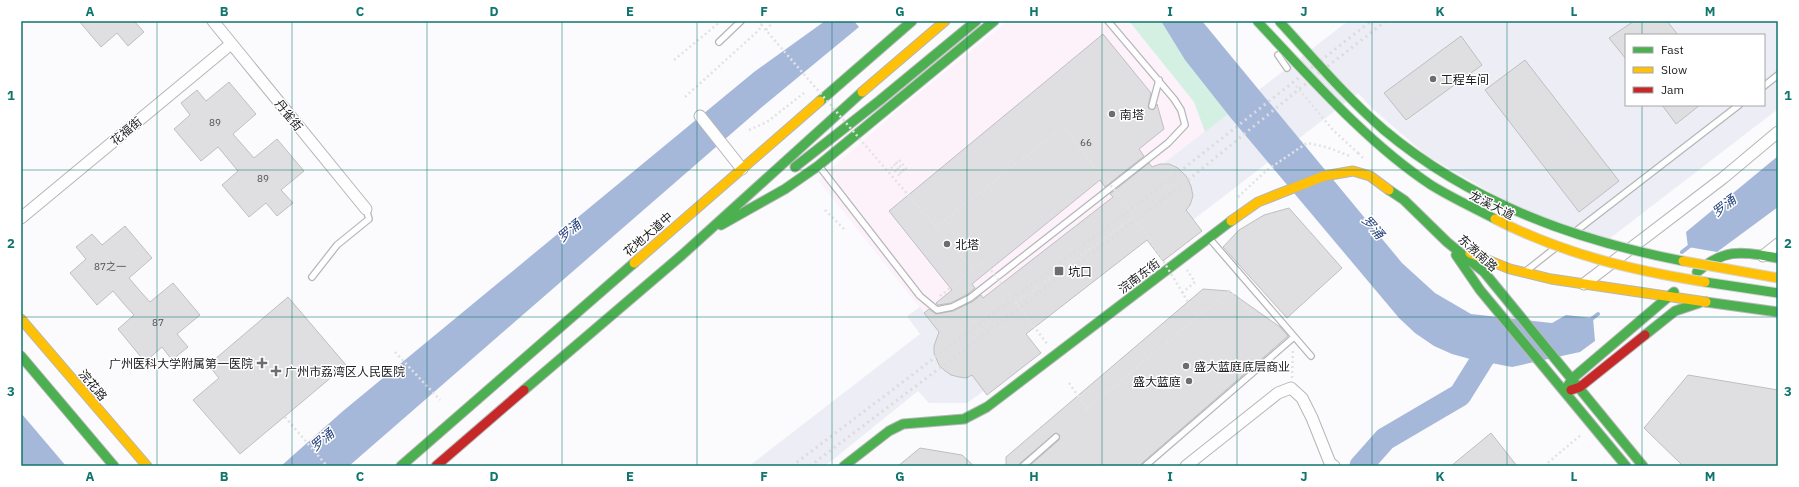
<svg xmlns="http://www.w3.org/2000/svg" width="1799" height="487" font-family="'IBM Plex Sans','Noto Sans SC',sans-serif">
<rect width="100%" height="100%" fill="#fbfbfd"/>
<path fill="#fdf1fa" d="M1008,21H1129L1194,102L1205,132L939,332L818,180L902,107Z"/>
<path fill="#ecedf5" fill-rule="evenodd" d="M1348,21H1778V109L1609,239L1516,207L1426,155L1373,109L1358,93L1189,223L1151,173ZM1626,35H1764V105H1626Z
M920,307L985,390L967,403H929L918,391L825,466H749L920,334L907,316Z"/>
<path fill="#d3f0e3" d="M1129,21H1161L1185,60L1228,114L1205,132L1194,102Z"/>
<path fill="#a6b8da" d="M825,21H854L859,27L762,107L349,466H281L343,411L754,72Z
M1161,21H1202L1402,263L1435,293L1471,314L1552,323L1566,315L1593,318L1595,341L1580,352L1512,367L1470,359L1452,354L1434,346L1415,333L1399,318L1230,117L1185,60Z
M1778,156V207L1717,252L1688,247L1686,232Z
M21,413L66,466H21Z"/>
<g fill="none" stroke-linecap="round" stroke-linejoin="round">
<path stroke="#a6b8da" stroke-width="4" d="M1682,252L1691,245
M1589,321L1598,314"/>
<path stroke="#a6b8da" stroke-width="23" d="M1361,466L1385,439L1460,395L1493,342"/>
</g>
<path fill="#dfdfe1" stroke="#bfbfc1" d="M79,21H134L144,32L128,46L117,33L101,47Z
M1634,21H1667L1678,35H1626V59L1609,38Z
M1103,34L1151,93L1148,107L1153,110L1157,104L1164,129L1139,149L1144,156L1105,187L1100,180L972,284L975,288L968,294L951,303L938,305L936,303L952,290L889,211Z
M1461,36L1482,65L1406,120L1384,93Z
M1525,60L1619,181L1579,212L1485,90Z
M229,82L256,114L233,134L254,158L277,139L304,171L281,190L293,203L277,216L266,203L249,217L222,185L238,171L218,147L201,161L174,129L190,115L181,103L197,90L206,101Z
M1662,105H1700L1676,124Z
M1149,163L1152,167L1160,164H1169L1178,168L1186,176L1191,186L1193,196L1190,205L1186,210L1202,231L1163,261L1147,240L1026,334L1041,353L987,395L972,375L966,378L959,377L951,375L944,370L939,365L934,353V346L939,332L924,313L929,309L936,314L953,311L972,302L981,295L983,298L1113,197L1110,194Z
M1289,208L1342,268L1287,318L1223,247L1239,230L1264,215Z
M125,226L152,258L129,278L140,291L150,302L173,283L200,315L177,334L188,347L172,360L162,347L145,362L118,329L134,315L124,304L113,291L97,305L70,273L86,259L76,247L92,234L102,245Z
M1203,289L1229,291L1280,327L1288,336L1142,463L1141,466H1029L1059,440V435L1056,433L1020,463L1019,466H1006V457Z
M288,297L346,365L240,454L193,400L219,378L208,365Z
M1688,375L1778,390V466H1683L1644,428Z
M1491,433L1517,466H1451Z
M920,448L962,455L974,466H898Z"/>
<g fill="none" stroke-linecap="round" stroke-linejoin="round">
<defs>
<path id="lane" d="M719,42L741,21
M1278,55L1287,68
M1764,86L1778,75
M1152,106L1159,80
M819,166L920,296L937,310L952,307L970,298L1168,143L1185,125L1181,110L1174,99L1108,21
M1576,231L1739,105
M1209,238L1311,356
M1526,271L1554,249
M312,277L337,245L369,219L366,209
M1023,466L1056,437
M1145,466L1294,337"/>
<path id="street" d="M213,21L366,209
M700,116L742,169
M21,218L231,44
M1763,256L1778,244
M1584,284L1723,178L1778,132
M1186,466L1278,393L1291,388L1302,398L1312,418L1330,463L1334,466"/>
<path id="fast" d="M820,101L912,21
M795,167L879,101L976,21
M1389,190L1404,200L1447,242L1484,272L1643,466
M721,225L785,189L818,166L994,21
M1456,255L1480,290L1626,466
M1697,272C1726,247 1742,252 1778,258
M1706,302L1778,312
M1645,335L1675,311L1699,303
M21,356L114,466
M1567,387L1573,378L1674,292
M524,390L682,255L862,92
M401,466L634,263
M844,466L889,431L903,424L964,419L987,407L1231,221"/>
<path id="slow" d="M862,92L945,21
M1231,221L1258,202L1324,176L1353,171L1370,176L1389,190
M1470,253L1510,269L1551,279L1706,302
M634,263L820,101
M21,319L147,466"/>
<path id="jam" d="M1571,390L1580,387L1645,335
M436,466L524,390"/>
</defs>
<use href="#lane" stroke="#b6b6b9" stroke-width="8"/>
<use href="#street" stroke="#b6b6b9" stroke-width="13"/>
<use href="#fast" stroke="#b6b6b9" stroke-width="11"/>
<use href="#slow" stroke="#b6b6b9" stroke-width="11"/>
<use href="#jam" stroke="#b6b6b9" stroke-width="11"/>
<path stroke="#e2e2e3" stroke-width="2.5" stroke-dasharray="2 3" stroke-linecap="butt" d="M766,30L774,21
M674,60L721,21
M685,97L759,30L763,21
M749,130L767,122L804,93
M1358,153L1363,158
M899,160L908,171
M896,162L906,173
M894,164L903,175
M891,167L901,177
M1119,195L1161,257
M1238,197L1267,170L1307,143L1326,147L1350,156
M825,210L846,231
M936,227L1063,127L1101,174
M1003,286L1048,345
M1182,293L1195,282L1187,270
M940,296L973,270
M1016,303L1134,217
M395,352L440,400
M1292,378L1293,349
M1069,383L1087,409L1229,291L1255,315
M285,417L327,466
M1544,466L1582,434"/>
<use href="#lane" stroke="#fefeff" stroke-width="5.5"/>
<use href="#street" stroke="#fefeff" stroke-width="11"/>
<use href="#fast" stroke="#4caf50" stroke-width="9"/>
<use href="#slow" stroke="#ffc107" stroke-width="9"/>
<use href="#jam" stroke="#c62828" stroke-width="9"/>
<path stroke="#dcdcdc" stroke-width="3" stroke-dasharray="2 4" stroke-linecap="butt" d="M792,466L1174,176L1371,21
M810,466L1182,185L1319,73L1386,21"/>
<defs>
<path id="fast-bridge" d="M1257,21C1310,77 1367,143 1431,185C1452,198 1474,208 1495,219
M1279,21C1313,58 1346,97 1384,130C1470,202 1574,240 1683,261
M1705,282L1778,293"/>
<path id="slow-bridge" d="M1495,219C1563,254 1631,270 1705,282
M1683,261L1778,278"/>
</defs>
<use href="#fast-bridge" stroke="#d5d5d7" stroke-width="11" stroke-linecap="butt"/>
<use href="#slow-bridge" stroke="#d5d5d7" stroke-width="11" stroke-linecap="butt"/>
<path stroke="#e2e2e3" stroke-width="2.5" stroke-dasharray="2 3" stroke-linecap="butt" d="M758,21L973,270L984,261L1003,286
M1296,86L1333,130L1358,153
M1101,174L1119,195
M1161,257L1197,317"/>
<use href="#fast-bridge" stroke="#4caf50" stroke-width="9"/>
<use href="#slow-bridge" stroke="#ffc107" stroke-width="9"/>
</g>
<path fill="none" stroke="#0f766e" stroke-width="1" stroke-opacity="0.55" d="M157,21V466M292,21V466M427,21V466M562,21V466M697,21V466M832,21V466M967,21V466M1102,21V466M1237,21V466M1372,21V466M1507,21V466M1642,21V35M1642,105V466M21,170H1778M21,317H1778"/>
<g fill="#6d6d70" stroke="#fff" stroke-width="1.5">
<circle cx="1433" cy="79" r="4"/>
<circle cx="1112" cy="114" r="4"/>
<circle cx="947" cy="244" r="4"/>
<rect x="1054" y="266" width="10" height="10" rx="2"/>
<path d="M260 357h4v4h4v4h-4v4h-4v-4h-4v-4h4z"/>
<circle cx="1186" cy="366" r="4"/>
<path d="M274 365h4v4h4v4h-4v4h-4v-4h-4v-4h4z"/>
<circle cx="1189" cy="381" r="4"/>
</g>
<g text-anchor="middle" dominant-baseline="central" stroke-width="3" stroke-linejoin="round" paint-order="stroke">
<g font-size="10" fill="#505053">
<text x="215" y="122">89</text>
<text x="1086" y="142">66</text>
<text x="263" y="178">89</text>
<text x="110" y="266">87之一</text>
<text x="158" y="322">87</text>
</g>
<g font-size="12" fill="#202124" stroke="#fff" text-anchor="start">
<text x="1441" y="79">工程车间</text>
<text x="1120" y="114">南塔</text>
<text x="955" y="244">北塔</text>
<text x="1068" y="271">坑口</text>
<text x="253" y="363" text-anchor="end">广州医科大学附属第一医院</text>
<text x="1194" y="366">盛大蓝庭底层商业</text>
<text x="285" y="371">广州市荔湾区人民医院</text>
<text x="1181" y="381" text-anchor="end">盛大蓝庭</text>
</g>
<g font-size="12" fill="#202124" stroke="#fff">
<text transform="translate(289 115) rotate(51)">丹雀街</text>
<text transform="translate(126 131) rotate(-40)">花福街</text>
<text transform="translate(1492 205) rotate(27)">龙溪大道</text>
<text transform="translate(648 234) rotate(-41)">花地大道中</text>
<text transform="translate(1478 253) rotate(42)">东漖南路</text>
<text transform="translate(1139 276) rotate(-37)">浣南东街</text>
<text transform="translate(93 385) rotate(50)">浣花路</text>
</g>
<g font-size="13" font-style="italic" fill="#25427e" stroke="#fff">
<text transform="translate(1724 206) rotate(-38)">罗涌</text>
<text transform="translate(1373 227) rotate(49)">罗涌</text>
<text transform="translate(569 231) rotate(-40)">罗涌</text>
<text transform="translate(322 440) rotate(-40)">罗涌</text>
</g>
</g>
<rect width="1799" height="487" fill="none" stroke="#ffffff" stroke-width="44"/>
<rect x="1625" y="34" width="140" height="72" fill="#ffffff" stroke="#a6a6a7"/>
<rect x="1633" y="47" width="20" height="6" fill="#4caf50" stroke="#a6a6a7"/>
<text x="1661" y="54" font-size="12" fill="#202124">Fast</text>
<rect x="1633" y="67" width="20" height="6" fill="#ffc107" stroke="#a6a6a7"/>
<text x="1661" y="74" font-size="12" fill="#202124">Slow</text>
<rect x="1633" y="87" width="20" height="6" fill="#c62828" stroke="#a6a6a7"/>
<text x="1661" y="94" font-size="12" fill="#202124">Jam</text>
<rect x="22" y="22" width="1755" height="443" fill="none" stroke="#0f766e" stroke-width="1.5"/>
<g font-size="13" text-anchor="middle" font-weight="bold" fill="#0f766e">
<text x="90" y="16">A</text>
<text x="224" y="16">B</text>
<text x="360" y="16">C</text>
<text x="494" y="16">D</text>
<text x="630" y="16">E</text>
<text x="764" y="16">F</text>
<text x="900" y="16">G</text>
<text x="1034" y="16">H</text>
<text x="1170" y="16">I</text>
<text x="1304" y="16">J</text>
<text x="1440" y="16">K</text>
<text x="1574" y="16">L</text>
<text x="1710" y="16">M</text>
<text x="11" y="100">1</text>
<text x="1788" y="100">1</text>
<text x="11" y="248">2</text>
<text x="1788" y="248">2</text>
<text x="11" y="396">3</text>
<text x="1788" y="396">3</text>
<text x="90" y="481">A</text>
<text x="224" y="481">B</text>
<text x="360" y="481">C</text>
<text x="494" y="481">D</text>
<text x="630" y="481">E</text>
<text x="764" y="481">F</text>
<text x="900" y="481">G</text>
<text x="1034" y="481">H</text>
<text x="1170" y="481">I</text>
<text x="1304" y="481">J</text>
<text x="1440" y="481">K</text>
<text x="1574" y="481">L</text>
<text x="1710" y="481">M</text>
</g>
</svg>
